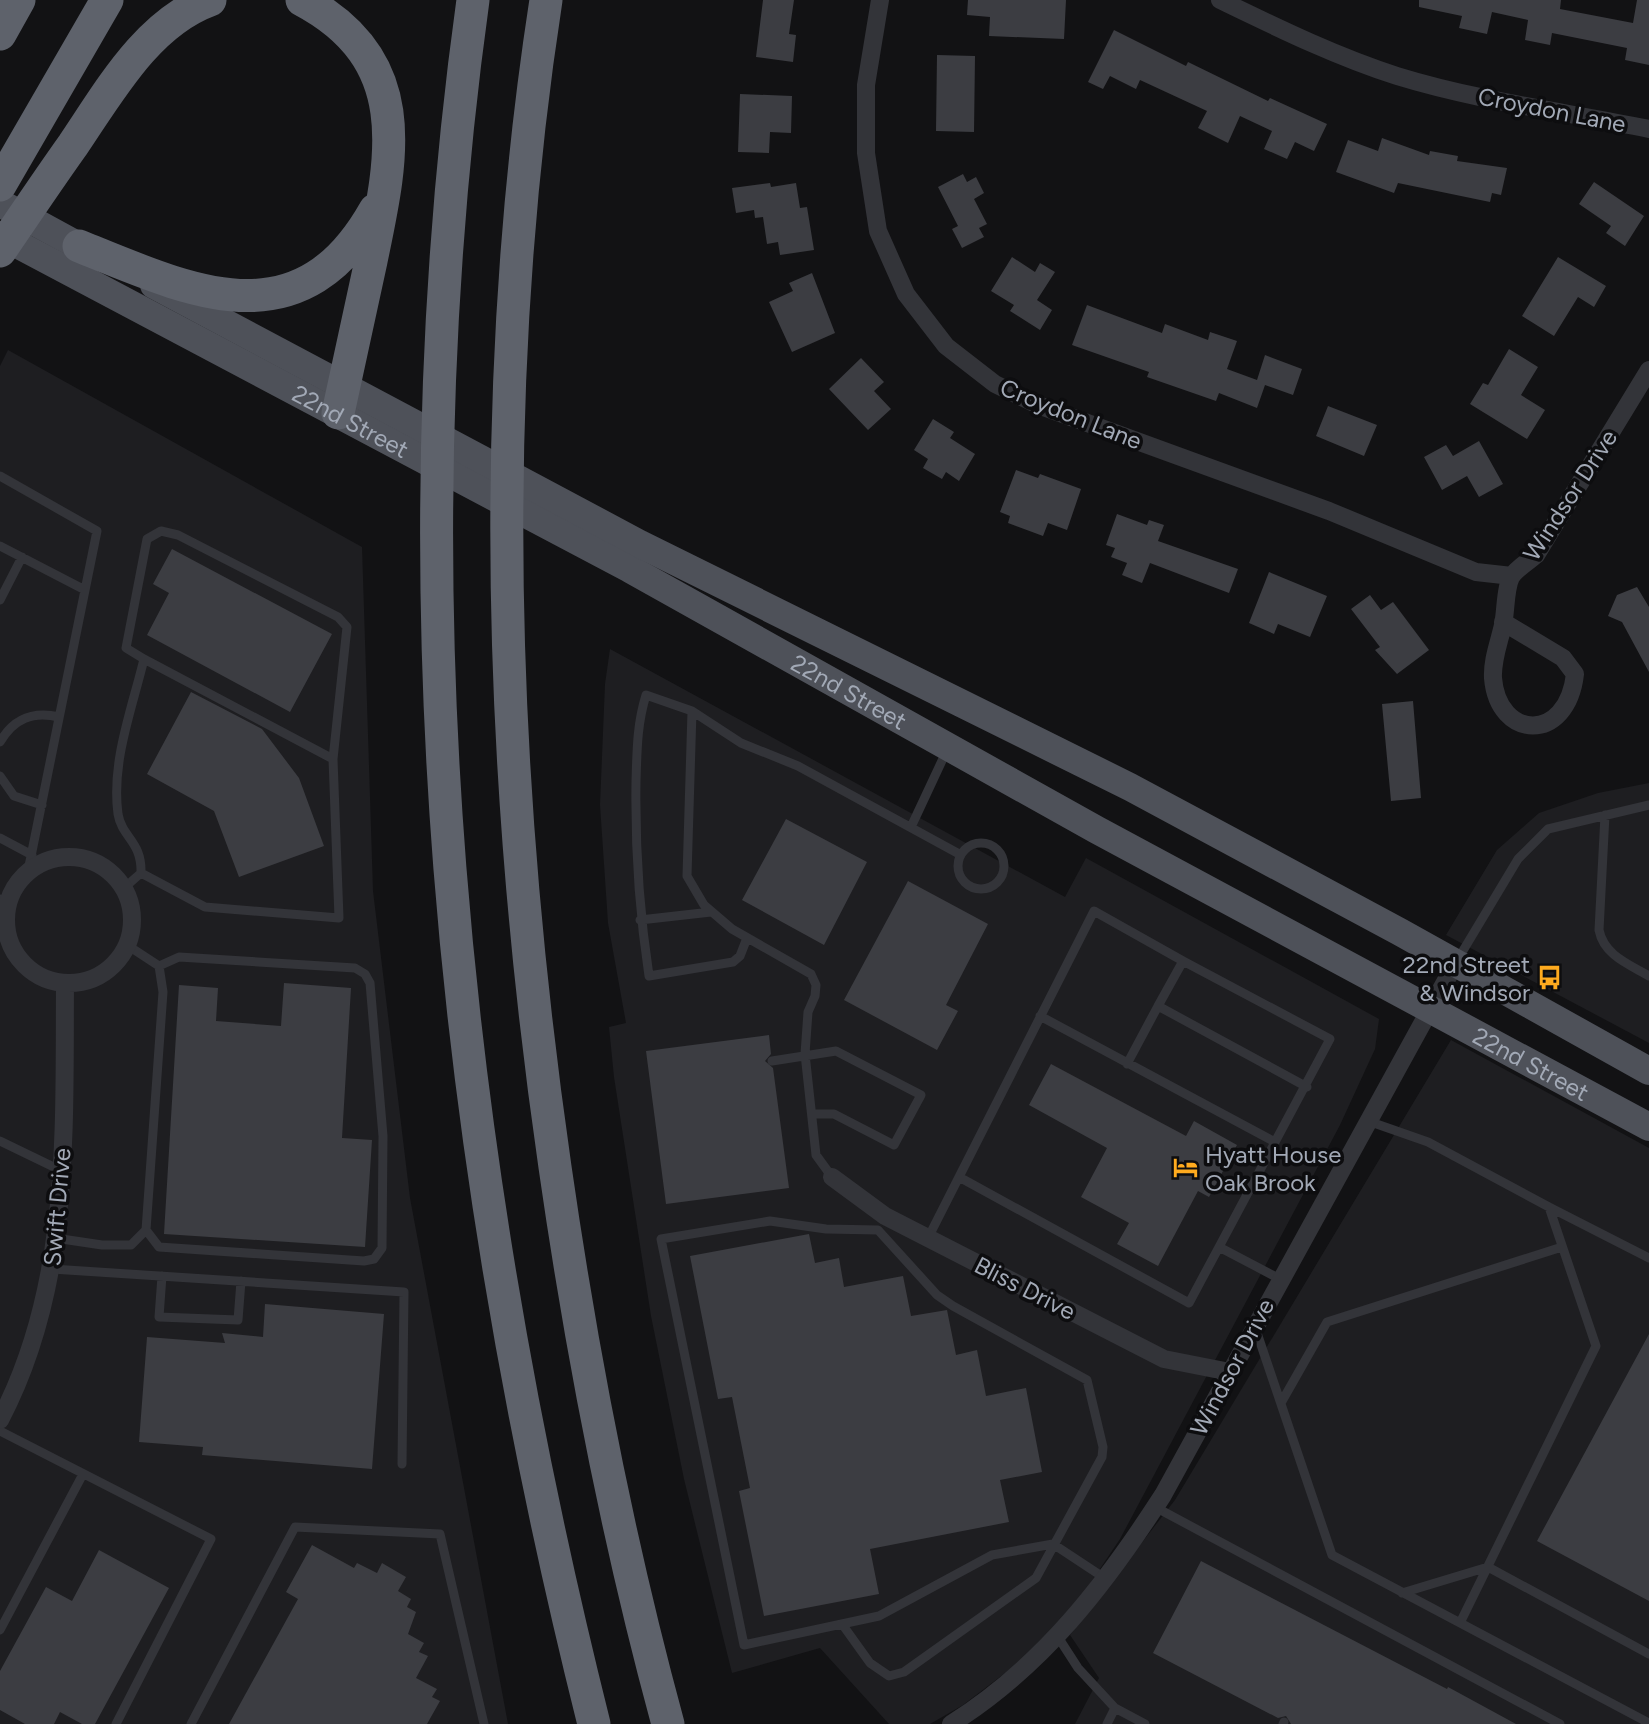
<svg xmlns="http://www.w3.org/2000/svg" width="1649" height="1724" font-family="Figtree,sans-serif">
<rect width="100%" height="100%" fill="#121214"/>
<path fill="#1e1e21" d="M8,350L362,547L373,891L410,1198L508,1724H0V366Z
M610,649L1065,897L1086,858L1379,1019L1375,1049L1340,1125L1120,1539L1075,1606L1017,1664L963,1705L930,1724H889L820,1648L732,1673L684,1479L651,1316L614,1077L609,1027L626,1023L608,923L600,805L605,684Z
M1649,783V1043L1446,935L1497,850L1539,813L1598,793Z
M1451,1040L1649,1148V1724H1075L1099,1678L1070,1635L1175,1500Z"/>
<path fill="#3c3d42" d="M763,0H794L789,34L796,35L793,62L756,57Z
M968,0H1066L1064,39L989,36L990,17L967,15Z
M1419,0H1561L1560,9L1633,23L1637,0H1649V65L1625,60L1627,48L1552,33L1550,45L1525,40L1528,20L1492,12L1487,34L1459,28L1462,16L1419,7Z
M1114,30L1186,66L1188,62L1268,101L1270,98L1327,124L1314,151L1295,142L1287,159L1264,149L1272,131L1240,116L1228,143L1198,128L1207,111L1140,80L1136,89L1110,76L1103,89L1088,82Z
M937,55L975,56L974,132L936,131Z
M740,94L792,96L791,133L770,132L769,153L738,152Z
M1382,138L1429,155L1430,151L1458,156L1457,161L1507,168L1501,195L1492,193L1490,202L1398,183L1394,193L1336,172L1348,140L1378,151Z
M963,174L967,182L976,177L984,193L974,199L987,224L979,228L984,237L962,248L952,229L958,226L938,187Z
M1594,182L1644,216L1625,246L1606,233L1611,226L1579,204Z
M770,183L771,187L796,183L800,208L807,207L814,250L780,255L778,242L767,244L763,217L755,218L754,210L736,213L732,188Z
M1012,257L1035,272L1040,263L1055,272L1037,300L1052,310L1040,330L1010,311L1014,305L991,291Z
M1558,257L1606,286L1594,307L1578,297L1554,336L1522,316Z
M812,273L835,333L792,352L769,302L793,291L789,283Z
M1087,305L1162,333L1165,324L1208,340L1210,332L1237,341L1227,369L1257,380L1265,355L1302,369L1293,395L1265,385L1257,408L1219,393L1216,401L1147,377L1149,372L1072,345Z
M1509,349L1538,367L1521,395L1545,410L1527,439L1470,404L1483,383L1488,385Z
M861,358L884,382L874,391L891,409L868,430L829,389Z
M1328,406L1377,425L1364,456L1316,436Z
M933,419L954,432L950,438L975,454L959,481L946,472L942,479L923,468L928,459L914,450Z
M1479,441L1503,484L1479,497L1467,476L1442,490L1424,457L1446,445L1453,456Z
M1016,470L1038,478L1040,474L1081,489L1067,530L1048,523L1043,536L1008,523L1010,516L1000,512Z
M1117,514L1147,525L1149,520L1164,525L1158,541L1238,569L1229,593L1150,563L1142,583L1122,575L1127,563L1111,557L1115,548L1106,545Z
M172,549L332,634L290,712L147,635L169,593L153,584Z
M1269,572L1327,596L1310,637L1278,624L1274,634L1249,623Z
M1637,587L1649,607V672L1622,622L1608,616L1617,595Z
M1370,595L1381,610L1393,602L1429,650L1397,674L1375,650L1380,647L1351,609Z
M191,692L262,729L299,778L324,846L239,877L214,811L147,774Z
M1413,701L1421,798L1391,801L1382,704Z
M786,819L867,862L824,945L742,900Z
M908,881L988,924L946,1005L958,1011L937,1050L844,1000Z
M284,983L351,988L342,1138L372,1140L365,1247L164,1234L179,985L218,988L216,1021L281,1026Z
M769,1035L771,1054L765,1061L773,1068L789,1188L666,1204L646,1051Z
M1051,1064L1186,1136L1194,1121L1237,1145L1209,1197L1198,1191L1158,1266L1117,1244L1129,1223L1081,1197L1107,1148L1029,1105Z
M809,1234L815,1263L839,1258L844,1287L903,1276L911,1316L947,1310L956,1355L977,1350L986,1396L1026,1388L1042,1472L1000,1480L1009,1522L870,1549L879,1594L764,1616L739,1491L750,1488L732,1397L718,1399L690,1256Z
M265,1304L384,1314L372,1469L202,1455L203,1447L139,1442L147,1337L225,1343L222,1333L263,1337Z
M1649,1334V1601L1537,1541Z
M312,1545L354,1568L357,1563L377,1573L382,1563L406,1577L398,1591L411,1599L407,1607L416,1612L408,1634L424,1643L419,1652L428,1656L416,1678L437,1689L432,1697L440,1701L427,1724H229L298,1599L286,1592Z
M99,1550L169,1588L95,1724H82L60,1712L54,1724H25L0,1710V1671L46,1587L72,1601Z
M1201,1561L1447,1689L1448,1687L1516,1724H1291L1286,1716L1278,1718L1153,1653Z"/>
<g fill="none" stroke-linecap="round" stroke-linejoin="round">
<path stroke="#333439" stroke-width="9" d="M0,476L97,531L28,871
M0,546L85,590
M0,600L22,557
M144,659L126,648L147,539L161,531L178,535L338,617L347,627L333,759
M692,711L687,876L704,905L732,929L811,974L816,985L815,996L808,1012L805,1054L816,1155L832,1177
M0,742C14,718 33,711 59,717
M0,776L14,796L42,805
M1605,815L1599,930C1604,955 1628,964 1649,976
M911,827L947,750
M0,838L32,855
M958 866a23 23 0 1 1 46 0a23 23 0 1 1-46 0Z
M124,888L141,873C142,841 122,838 118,814C111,762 132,709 144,659L333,759L339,918L205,907L141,873
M0,899L8,902
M640,920L711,912
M747,938L740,956L733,962L649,976C639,910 635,847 636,781C637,750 637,724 646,695L692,711L741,743L798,766L961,855
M1458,959L1518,859L1548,829L1649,805
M1183,961L1330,1039L1219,1247L1280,1279
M1040,1016L1275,1142
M772,1061L836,1051L921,1095L894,1145L834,1114H812
M1127,1064L1158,1006
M1368,1121L1428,1142L1549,1207L1596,1346L1460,1623
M0,1141L62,1171
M959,1177L1189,1303L1219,1247
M1549,1207L1649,1258
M146,1230L159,1247L364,1261L374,1259L382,1248L383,1136L370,983L365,974L355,968L179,957L159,966
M55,1238L102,1245H131L146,1230L163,992L159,966L127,945
M928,1238L1094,911L1183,961L1158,1006L1307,1087
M52,1269L404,1292L402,1464
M162,1276L159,1317L238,1320L241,1281
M1255,1327L1332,1555L1649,1723
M1281,1403L1327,1322L1562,1247
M0,1431L211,1539L116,1724
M1155,1507L1560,1724
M1402,1593L1488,1567L1649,1654
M842,1624L870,1663L889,1676L904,1672L1036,1578L1102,1457L1103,1447L1087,1380L953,1306L937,1295L878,1230L826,1229L770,1221L661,1239L744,1645L879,1616L992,1555L1053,1544L1106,1579
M0,1630L83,1474
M1058,1637L1078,1668L1115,1708L1145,1724
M191,1724L295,1527L440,1534L484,1724
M1107,1724L1115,1708
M1283,1724L1284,1722"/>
<path stroke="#333439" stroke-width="18" d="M880,0L866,85V153L878,231L906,294L946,346L995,384L1038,405L1329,511L1476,572L1512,576
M1220,0C1278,28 1335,56 1397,76C1478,101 1566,112 1649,129
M1503,622L1563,658L1575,674C1567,744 1498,740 1493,678C1492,660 1499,643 1503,625C1506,611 1505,589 1511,577C1516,569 1529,561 1536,555L1649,370
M6 920a63 63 0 1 1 126 0a63 63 0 1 1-126 0Z
M832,1177L885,1216L1164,1359L1230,1372
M0,1420C71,1285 64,1132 65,984
M951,1724C1043,1666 1105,1585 1163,1495L1455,964"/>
<g stroke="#4e5159" stroke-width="28">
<path d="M0,203L99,257"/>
<path id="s1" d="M0,235L630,569L1097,830L1649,1127"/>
<path d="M154,285L640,544L1130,787L1400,932L1649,1071"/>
</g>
<path stroke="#5e626b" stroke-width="33" d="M302,0C415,60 393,156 371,261C360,312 349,362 338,413
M473,0C392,581 452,1158 594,1724
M546,0C486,387 499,780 555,1167C582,1355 618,1541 668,1724
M0,34L19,0
M0,185L107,0
M79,246C194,293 300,343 375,210
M0,251C24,216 48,180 73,145C109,92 147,23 210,0"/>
</g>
<defs>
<symbol id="bus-bare" viewBox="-9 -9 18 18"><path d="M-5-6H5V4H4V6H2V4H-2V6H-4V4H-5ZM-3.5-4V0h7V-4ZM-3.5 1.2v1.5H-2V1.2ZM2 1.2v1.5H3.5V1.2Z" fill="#ffab1f" stroke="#0d0d0f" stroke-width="2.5" paint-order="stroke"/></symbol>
<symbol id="hotel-bare" viewBox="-9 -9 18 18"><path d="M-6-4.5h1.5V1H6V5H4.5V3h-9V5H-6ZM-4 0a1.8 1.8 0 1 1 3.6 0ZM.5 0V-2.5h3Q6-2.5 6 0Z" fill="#ffab1f" stroke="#0d0d0f" stroke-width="2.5" paint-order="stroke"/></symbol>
</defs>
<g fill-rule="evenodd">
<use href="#bus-bare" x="1532" y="960" width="35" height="35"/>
<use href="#hotel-bare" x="1168" y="1150" width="35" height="35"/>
</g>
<g text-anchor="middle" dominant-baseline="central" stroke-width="7" stroke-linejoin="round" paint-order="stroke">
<g font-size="24" fill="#a2a9b6" stroke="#0d0d0f">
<text transform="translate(1552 110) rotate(11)">Croydon Lane</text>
<text transform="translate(1071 414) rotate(22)">Croydon Lane</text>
<text stroke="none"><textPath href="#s1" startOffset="397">22nd Street</textPath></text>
<text transform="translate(1570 495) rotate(-57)">Windsor Drive</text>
<text stroke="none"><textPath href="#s1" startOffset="964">22nd Street</textPath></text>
<text stroke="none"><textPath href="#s1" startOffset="1741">22nd Street</textPath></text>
<text transform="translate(57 1207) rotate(-85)">Swift Drive</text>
<text transform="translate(1025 1288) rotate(27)">Bliss Drive</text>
<text transform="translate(1232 1367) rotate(-62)">Windsor Drive</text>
</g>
<g font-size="24" fill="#a2a9b6" stroke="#0d0d0f" text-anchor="end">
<text x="1530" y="964">22nd Street<tspan x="1530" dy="28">&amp; Windsor</tspan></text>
<text x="1205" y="1154" text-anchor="start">Hyatt House<tspan x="1205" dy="28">Oak Brook</tspan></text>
</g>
</g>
</svg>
